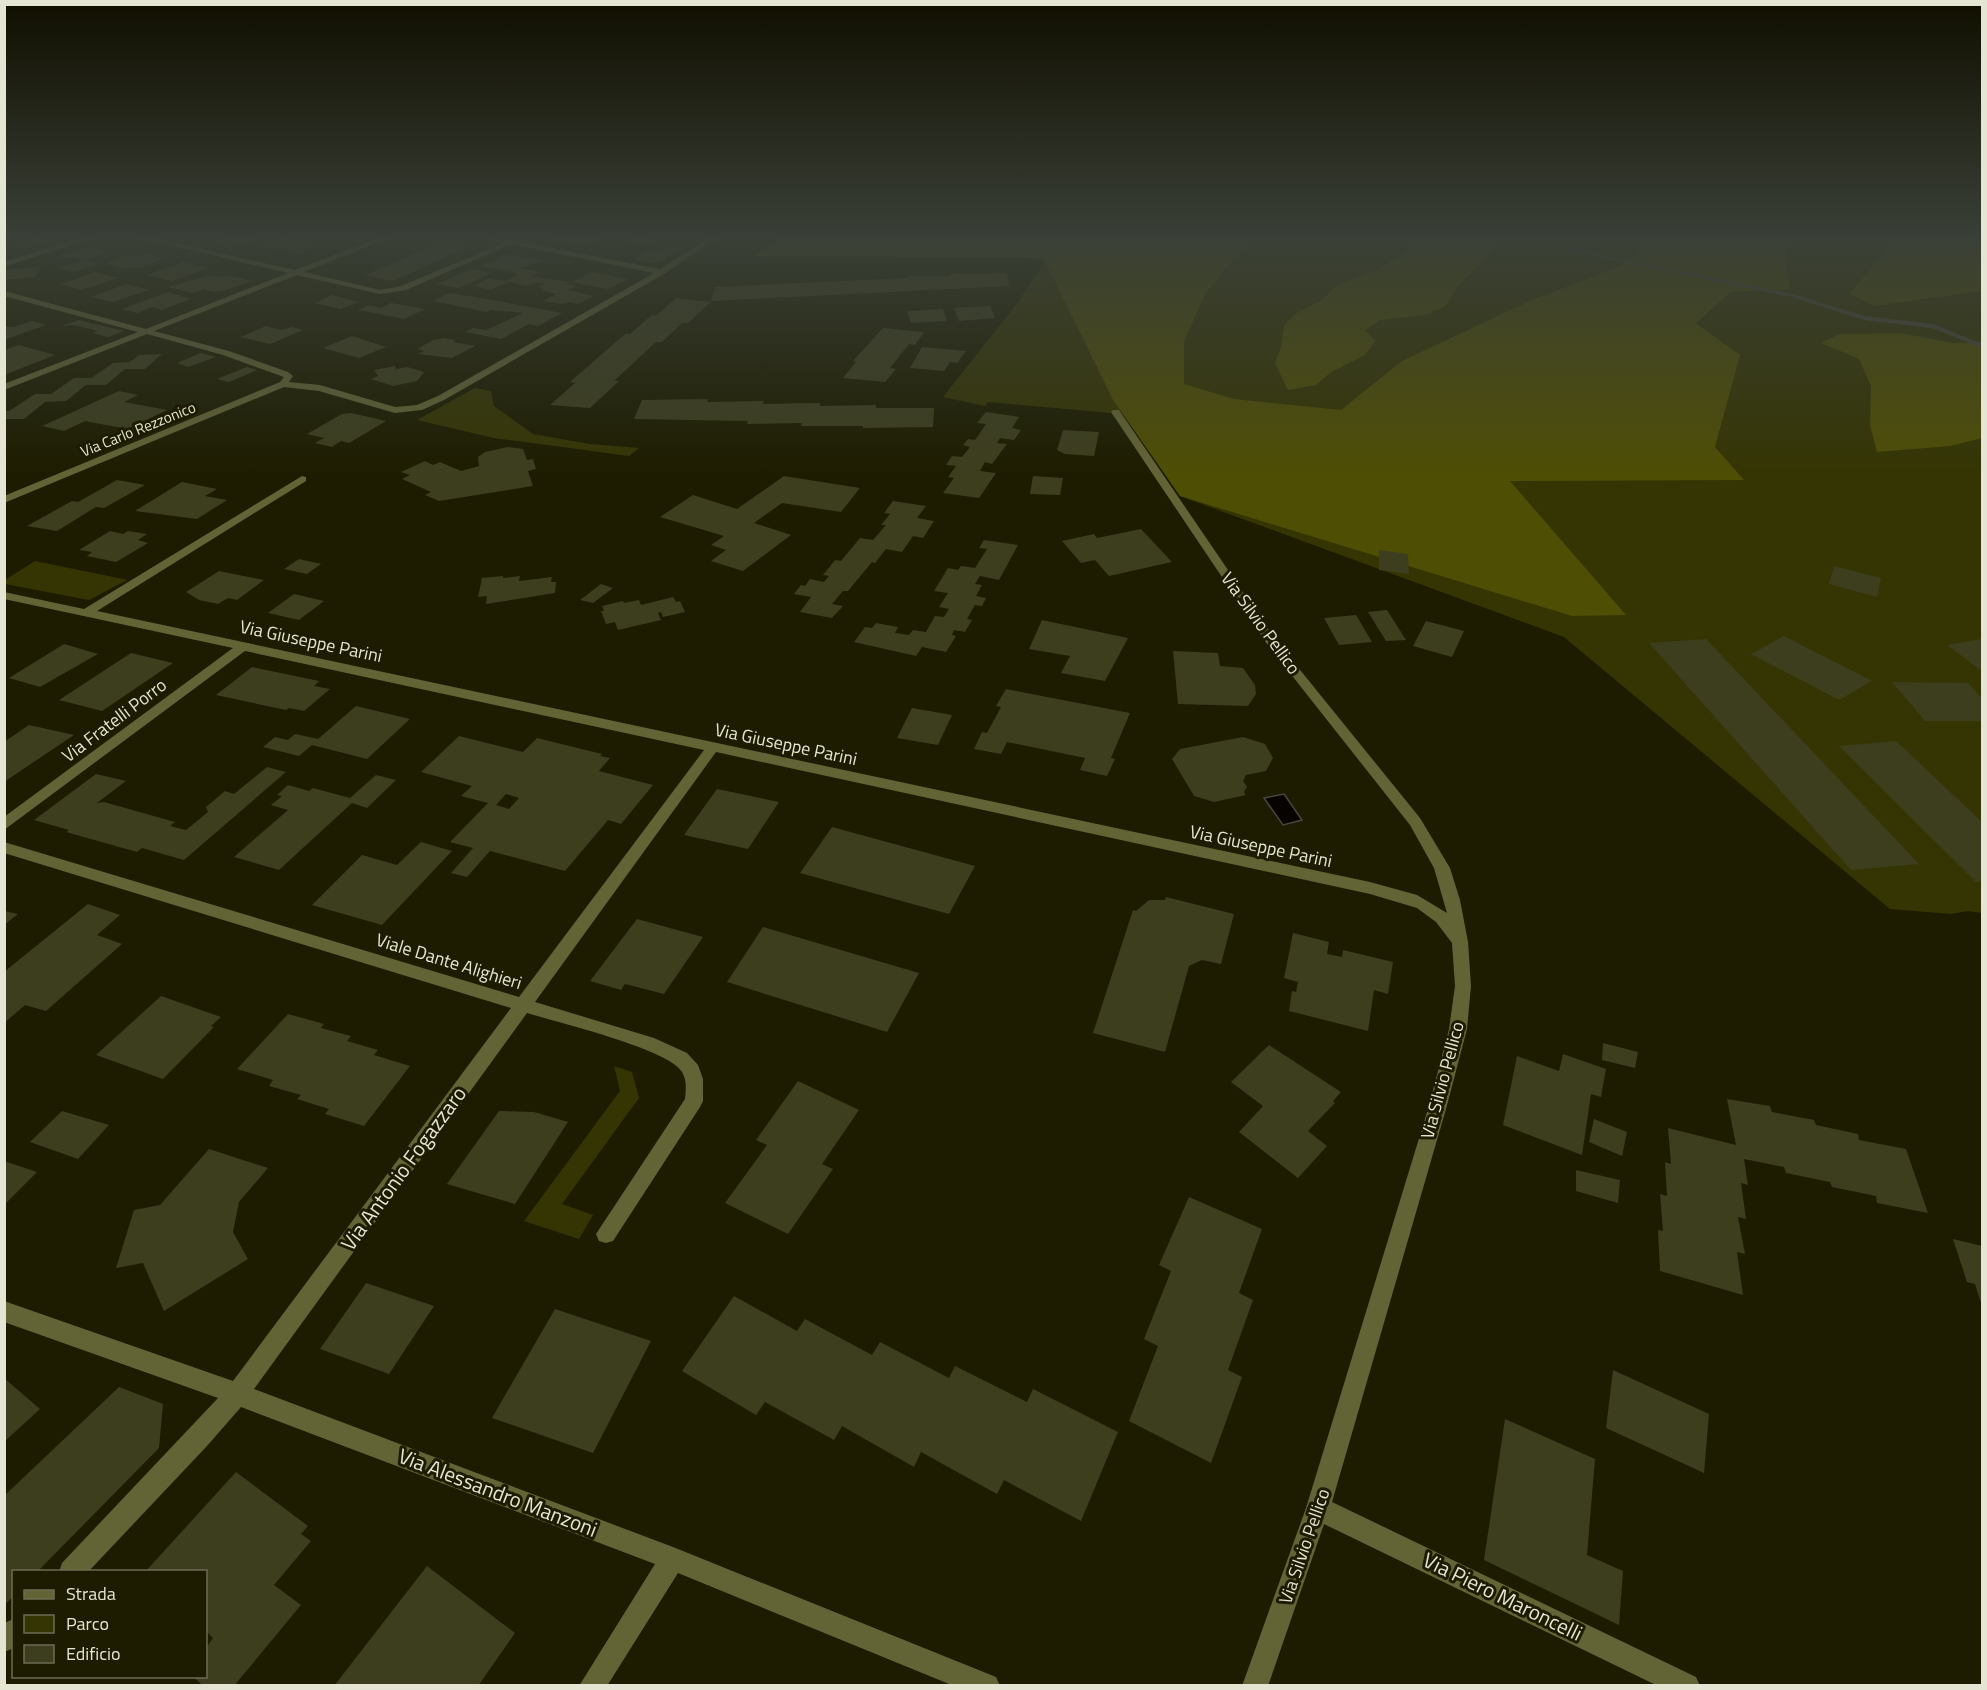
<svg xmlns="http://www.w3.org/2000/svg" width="1987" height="1690" font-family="'Titillium Web',sans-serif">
<rect width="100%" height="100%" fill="#1d1c00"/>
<path fill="#353503" d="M1045,238H1982V913L1968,911L1951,914L1890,909L1564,637L1180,496L1122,411L1111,413L988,402L985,406L943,397L1019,301L1045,261Z
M475,388L491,391L494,406L533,434L590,444L639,448L629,456L494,438L417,420Z
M35,561L123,579L127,580L89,600L5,584V580Z
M614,1066L632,1072L639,1098L562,1204L593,1215L579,1239L524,1221L620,1091Z"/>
<path fill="#4f4e05" d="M780,238H1260L1235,257L1205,294L1184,341V384L1234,399L1341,410L1402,361L1532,300L1619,267L1638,253L1641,238H1796L1785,250L1790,289L1731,292L1696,323L1740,355L1715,447L1744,480L1510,481L1626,615L1572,616L1180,496L1113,400L1045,261L1026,257L752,256Z
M1405,238H1505L1457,287L1446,306L1425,315L1380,320L1365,330L1375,341L1365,355L1331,372L1316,385L1288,390L1275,363L1281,347L1284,326L1295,314L1322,300L1336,286L1378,269L1408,250Z
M1895,238H1982V291L1875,306L1850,294Z
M1901,333L1952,343L1982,342V438L1950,446L1877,452L1870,425L1871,386L1859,359L1821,343L1839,334Z"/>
<path fill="#060300" stroke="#49473f" stroke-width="1.5" d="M1284,794L1302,820L1283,825L1264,798Z"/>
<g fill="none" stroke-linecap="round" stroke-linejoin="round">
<path fill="#49473f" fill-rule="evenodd" d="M1534,238H1543L1601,255L1793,294L1865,316L1933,324L1982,344V348L1932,328L1864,320L1792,297L1600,258Z"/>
</g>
<path fill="#3d3e1e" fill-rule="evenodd" d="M35,238L53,240L28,248L15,245Z
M224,238H255V239L231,248L213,242Z
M285,238L298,242L316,245L308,248H313L298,254L266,245Z
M553,238H603L584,247L550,240Z
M628,238H642L656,240L648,245L622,242Z
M442,241L468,247L393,281L365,275Z
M88,247L109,252L85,260L60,256Z
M667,247L681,249L659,263L634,260L649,250L659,251Z
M147,253L163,259L139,268L132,267L126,269L106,264L115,261L110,260L124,255L139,256Z
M507,254L543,261L519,268L540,272L531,276L570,282L566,284L577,286L567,290L594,296L578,304L568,302L562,304L543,301L557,294L540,290L545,288L539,287L546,284L537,282L528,286L514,283L506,281L519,274L481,266Z
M84,260L100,264L74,272L58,268Z
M183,262L208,268L172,281L147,275Z
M42,266L35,277L4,280V270Z
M471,269L492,273L459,288L437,284Z
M95,272L118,278L82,290L61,284Z
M592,272L628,279L608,289L572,282Z
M1007,273L1009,286L711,301L715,287L907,278V276H950V274Z
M210,275L219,277L226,275L251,281L226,290L214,292L204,289L193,293L168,287Z
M489,278L508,282L491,290L474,286Z
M126,284L149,290L113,302L91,297Z
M168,292L191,299L162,310L152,307L138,313L122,309Z
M450,293L504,302L562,313L538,326L529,324L501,339L465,332L473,328L486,330L523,313L491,310L487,312L433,301Z
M332,295L359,302L341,309L314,303Z
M676,298L711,302L688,323H682L662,342H656L614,381H619L590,408L550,405L575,383L570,382L625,334H630L652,315L656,316Z
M391,303L425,309L404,319L358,310L369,305L381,308Z
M990,306L995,318L959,321L954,308Z
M943,309L947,321L911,323L907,311Z
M79,320L108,327L124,331L108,337L93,333L98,331L73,325L61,326Z
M32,321L46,325L4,340V327H14Z
M266,326L282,330L291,327L303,330L270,344L241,337Z
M883,328L924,332L915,345L909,344L890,368L896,369L885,382L843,378L856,362L853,361Z
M352,336L386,347L359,358L323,348Z
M444,338L455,340L453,342L475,346L452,358L418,354L424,351L417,349L433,340Z
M19,345L55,355L4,375V350Z
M922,347L966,351L957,363L950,362L944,371L910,368Z
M201,353L216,357L188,367L177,363Z
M162,354L145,369H125L106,385H86L66,401L45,402L24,419H4V411H9L35,394H51L74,378H91L113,363L130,362L139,355Z
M395,366L396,369L407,367L424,372L417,381L393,386L371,379L378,376L374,370Z
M247,367L257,370L229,382L217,379Z
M119,391L138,395L124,402L167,410L127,429L85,421L64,431L42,426Z
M708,399L707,402L764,401L763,404L820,403V406L876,405V408H934L933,427L863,428V426H801L802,423L747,424L748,421L634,419L642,400Z
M986,412L1019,417L1012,428L1021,430L1014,440L1000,438L997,443L1007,444L992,464L985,462L980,471L996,473L979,498L943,493L954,478L948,477L956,466L946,465L952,456L962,457L970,447L963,445L968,439L975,440L986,424L977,423Z
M351,413L386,421L349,443L341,441L332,447L315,443L324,438L307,434L342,414Z
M1063,430L1099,432L1094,456L1065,454L1057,450Z
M508,447L523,449L527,460L533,459L536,469L528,471L533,486L439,501L425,495L431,492L402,479L410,475L401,472L425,461L433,465L440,462L461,471L479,466L478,457L485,452Z
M784,476L860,488L841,512L782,503L754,523L791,535L743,571L711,561L726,550L711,545L724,536L660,517L693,495L737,509Z
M1033,476L1063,478L1060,495L1030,494Z
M117,480L145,485L104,508L96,507L57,531L27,526L72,501L78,502Z
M182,482L217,489L205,496L227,500L197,519L135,511Z
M893,501L926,506L917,518L934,521L923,538L913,536L902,552L886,549L875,563L872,562L848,591H843L832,604L843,606L832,618L800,612L811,597L794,594L801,585L805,586L810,579L824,582L829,576L823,575L835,560L841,561L860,538L873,540L886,525H881L890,514L884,513Z
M1141,529L1172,562L1109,576L1095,560L1081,563L1062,541L1094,534L1097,538Z
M110,531L123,534L128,531L147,534L138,540L148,543L116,562L87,556L92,552L79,550Z
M984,540L1018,545L999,580L980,576L975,584L982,585L976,596L986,598L982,606L975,605L967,619L972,620L965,632L954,630L952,635L956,636L946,652L922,647L916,656L854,642L865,627L872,628L876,623L898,627L895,633L909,635L913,630L926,632L935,616L944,617L949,609L939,607L948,593L934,591L948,568L958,570L961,566L975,568L987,549L979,548Z
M1379,550L1408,554L1409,574L1379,570Z
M299,559L321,564L307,574L284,569Z
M1834,566L1881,578L1877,597L1829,584Z
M219,571L264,580L237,600L228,598L218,604L199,600L186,592Z
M503,576V578L520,576L519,581L552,577L551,582H556L555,593L486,604L487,596L478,597L482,578Z
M601,584L613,588L593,603L580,600Z
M294,594L324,601L299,620L268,613Z
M673,597L676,602L680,601L685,612L663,617L661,612L658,613L661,620L618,630L615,622L606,624L601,611H604L602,606L623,601L624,603L639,600L641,605Z
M1387,610L1406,640L1386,641L1368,612Z
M1356,615L1372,642L1339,645L1324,618Z
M1042,620L1128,638L1105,681L1061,673L1070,656L1029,649Z
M1426,621L1464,631L1452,657L1413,646Z
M1784,636L1872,681L1839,700L1751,654Z
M1706,639L1919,864L1851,870L1649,643Z
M1982,639V671L1947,645Z
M64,644L98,654L40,687L9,678Z
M1173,651L1218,653L1220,666L1243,668L1255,685L1256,694L1248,706L1178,704Z
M131,653L173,663L102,711L59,700Z
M252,667L319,681L314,686L330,689L304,711L289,708L286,710L216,695Z
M1892,682L1968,683L1982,698V721H1925Z
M1006,689L1130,713L1111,758L1115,759L1107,776L1080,770L1085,758L1007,742L1001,754L974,749L982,732L987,733L1001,707L996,706Z
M356,706L410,719L367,759L312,745L299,756L263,747L275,737L288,740L295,734L318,739Z
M912,708L952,715L938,745L897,738Z
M29,725L74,735L4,782V742Z
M459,736L523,752L537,738L602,754L600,756L610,758L599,771L653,785L621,824L608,820L565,871L490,851L467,877L451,873L473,848L450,842L488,803L461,796L472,786L421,772ZM506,794L519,798L509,809L496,805Z
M1243,737L1265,744L1273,758L1266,771L1246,775L1243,781L1247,787L1244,792L1246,795L1214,802L1194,796L1172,759L1180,749Z
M1896,741L1982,822V881L1976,882L1839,746Z
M267,767L286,772L184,860L142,848L137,852L66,832L69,830L34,820L96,774L126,781L97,803L104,802L175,822L170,826L186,830L208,812L206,807L225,791L234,794Z
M376,775L396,780L367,808L352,803L279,870L234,857L288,810L271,805L282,796L277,795L288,785L309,791L313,788L350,798Z
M717,789L779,802L748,849L684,835Z
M832,827L975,866L949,914L800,873Z
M421,842L452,851L382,925L312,905L362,855L397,865Z
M1166,897L1234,914L1221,964L1202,960L1189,966L1165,1052L1093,1033L1133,910L1136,911L1149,900H1165Z
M88,904L120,915L97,935L122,944L46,1011L25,1005L4,1023V972Z
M4,911L18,914L4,925Z
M637,919L703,937L664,994L625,984L621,990L590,981Z
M763,927L919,973L887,1032L727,982Z
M1293,933L1329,942L1327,954L1342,957L1343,950L1393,962L1388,994L1374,990L1368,1031L1289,1011L1292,991L1296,992L1298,982L1284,978Z
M161,996L221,1017L211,1026L214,1027L163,1079L96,1055Z
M288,1014L324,1024L321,1028L351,1036L347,1041L378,1050L374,1055L410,1066L364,1126L325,1114L329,1109L297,1099L301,1095L269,1086L273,1080L237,1069Z
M1603,1043L1638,1052L1635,1068L1602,1060Z
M1269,1045L1341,1092L1333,1101L1335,1103L1308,1131L1327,1146L1298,1178L1239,1132L1263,1106L1231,1082Z
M1563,1054L1606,1069L1601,1097L1591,1094L1582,1155L1503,1125L1517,1056L1559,1071Z
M798,1081L859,1110L822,1164L833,1169L788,1234L725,1203L767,1145L756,1140Z
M1727,1099L1770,1106L1772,1112L1814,1120L1816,1125L1858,1134L1859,1140L1906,1149L1928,1213L1877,1203L1876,1196L1832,1187L1830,1182L1786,1173L1784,1167L1744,1159L1748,1185L1741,1183L1746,1219L1738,1217L1745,1254L1737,1252L1743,1295L1660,1271L1658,1230L1663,1231L1660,1194L1667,1196L1665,1162L1671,1164L1668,1128L1736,1145Z
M62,1111L109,1125L78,1159L30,1142Z
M499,1111L534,1112L568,1122L515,1204L447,1184Z
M1594,1119L1627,1132L1622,1156L1589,1142Z
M209,1149L268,1168L239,1202L233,1232L248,1259L164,1311L143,1263L116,1268L134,1210L160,1205Z
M4,1161L37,1172L4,1205Z
M1576,1170L1620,1180L1618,1203L1576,1191Z
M1189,1197L1262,1229L1239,1293L1253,1300L1228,1370L1242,1377L1211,1463L1129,1421L1158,1346L1144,1339L1171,1271L1159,1265Z
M1953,1239L1982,1246V1306L1975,1284L1967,1282Z
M366,1283L434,1306L389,1374L320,1349Z
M734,1296L797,1331L805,1319L872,1355L880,1342L949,1378L955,1366L1027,1402L1033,1389L1118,1432L1081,1521L1004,1480L997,1494L921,1452L914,1467L842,1426L834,1440L765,1402L756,1415L682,1371Z
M555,1309L651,1341L593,1453L492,1418Z
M1613,1370L1709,1414L1704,1473L1606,1428Z
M4,1378L40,1409L4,1442Z
M119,1387L163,1404L159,1448L37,1572H14V1596L4,1605V1496Z
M1505,1419L1595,1459L1587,1555L1623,1571L1619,1625L1484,1560Z
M236,1472L308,1526L301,1534L311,1541L274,1585L301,1605L234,1686H203L194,1677H206V1648L213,1638L206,1631V1572H145Z
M427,1566L515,1633L478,1686H334Z"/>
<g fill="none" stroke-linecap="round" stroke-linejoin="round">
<path fill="#636436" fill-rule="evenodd" d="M81,238H92L4,267V262Z
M140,238H154L295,270L378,238H388L304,272L380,290L401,286L503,243L487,238L511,240L660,269L709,238H717L664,274L444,400L422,410L395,413L319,391L284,387L4,503V496L280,382L284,377L223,355L147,334L4,390V384L138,332L4,296V291L146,329L288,273ZM511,244L654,273L438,396L417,405L395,407L320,385L289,382L293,376L288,372L229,351L154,331L297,275L380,294L406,290Z
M1113,410H1119L1275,639L1420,818L1450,868L1460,900L1468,942L1471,986L1467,1029L1446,1109L1332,1502L1696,1677L1700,1686H1658L1324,1524L1268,1686H1242L1306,1508L1428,1109L1449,1029L1455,986L1452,943L1436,922L1417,908L1370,894L716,752L535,1002L654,1038L687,1053L698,1065L703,1079V1101L700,1107L613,1241L606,1243L599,1241L596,1234L685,1099C686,1090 687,1080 682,1072C669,1049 556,1022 527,1013L254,1389L673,1547L996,1677L1000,1686H954L678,1573L607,1686H579L655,1564L241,1407L207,1446L88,1572H59L62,1563L218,1398L4,1322V1301L233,1381L511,1008L4,853V842L519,997L704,750L245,651L4,830V817L233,648L4,599V592L84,609L302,476L306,477V481L97,611L1370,882L1417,895L1447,913L1434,868L1410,825L1267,644L1111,412Z
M14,1619V1648L4,1652V1623Z"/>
</g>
<linearGradient id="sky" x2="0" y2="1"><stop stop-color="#100f00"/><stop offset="0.5" stop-color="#3a4037"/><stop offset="1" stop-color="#3a4037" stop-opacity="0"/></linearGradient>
<rect width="1987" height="475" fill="url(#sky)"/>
<g text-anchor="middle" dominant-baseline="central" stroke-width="6" stroke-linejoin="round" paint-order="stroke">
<g font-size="15" fill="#e4e5d2" stroke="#1d1c00">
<text transform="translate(138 429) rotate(-22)">Via Carlo Rezzonico</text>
</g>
<g font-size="18" fill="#e4e5d2" stroke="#1d1c00">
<text transform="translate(1261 623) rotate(54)">Via Silvio Pellico</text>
<text transform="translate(311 641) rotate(12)">Via Giuseppe Parini</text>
<text transform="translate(114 720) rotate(-37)">Via Fratelli Porro</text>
<text transform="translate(786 744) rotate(12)">Via Giuseppe Parini</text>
<text transform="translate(1261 846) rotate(12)">Via Giuseppe Parini</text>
<text transform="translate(449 961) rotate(17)">Viale Dante Alighieri</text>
<text transform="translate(1442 1080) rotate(-75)">Via Silvio Pellico</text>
<text transform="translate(1304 1546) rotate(-71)">Via Silvio Pellico</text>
</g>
<g font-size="21" fill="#e4e5d2" stroke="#1d1c00">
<text transform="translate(403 1168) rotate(-54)">Via Antonio Fogazzaro</text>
<text transform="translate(498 1492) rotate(21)">Via Alessandro Manzoni</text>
<text transform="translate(1503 1596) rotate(26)">Via Piero Maroncelli</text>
</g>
</g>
<rect width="1987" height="1690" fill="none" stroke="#e4e5d2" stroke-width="12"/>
<rect x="12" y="1570" width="195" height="108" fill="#1d1c00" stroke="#6d6c54" stroke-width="1.5"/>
<rect x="24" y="1590" width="30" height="9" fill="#636436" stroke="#6d6c54" stroke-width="1.5"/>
<text x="66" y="1600" font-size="18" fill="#e4e5d2">Strada</text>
<rect x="24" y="1615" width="30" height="18" fill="#353503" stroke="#6d6c54" stroke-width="1.5"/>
<text x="66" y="1630" font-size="18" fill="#e4e5d2">Parco</text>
<rect x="24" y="1645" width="30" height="18" fill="#3d3e1e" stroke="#6d6c54" stroke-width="1.5"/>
<text x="66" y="1660" font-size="18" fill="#e4e5d2">Edificio</text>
</svg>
